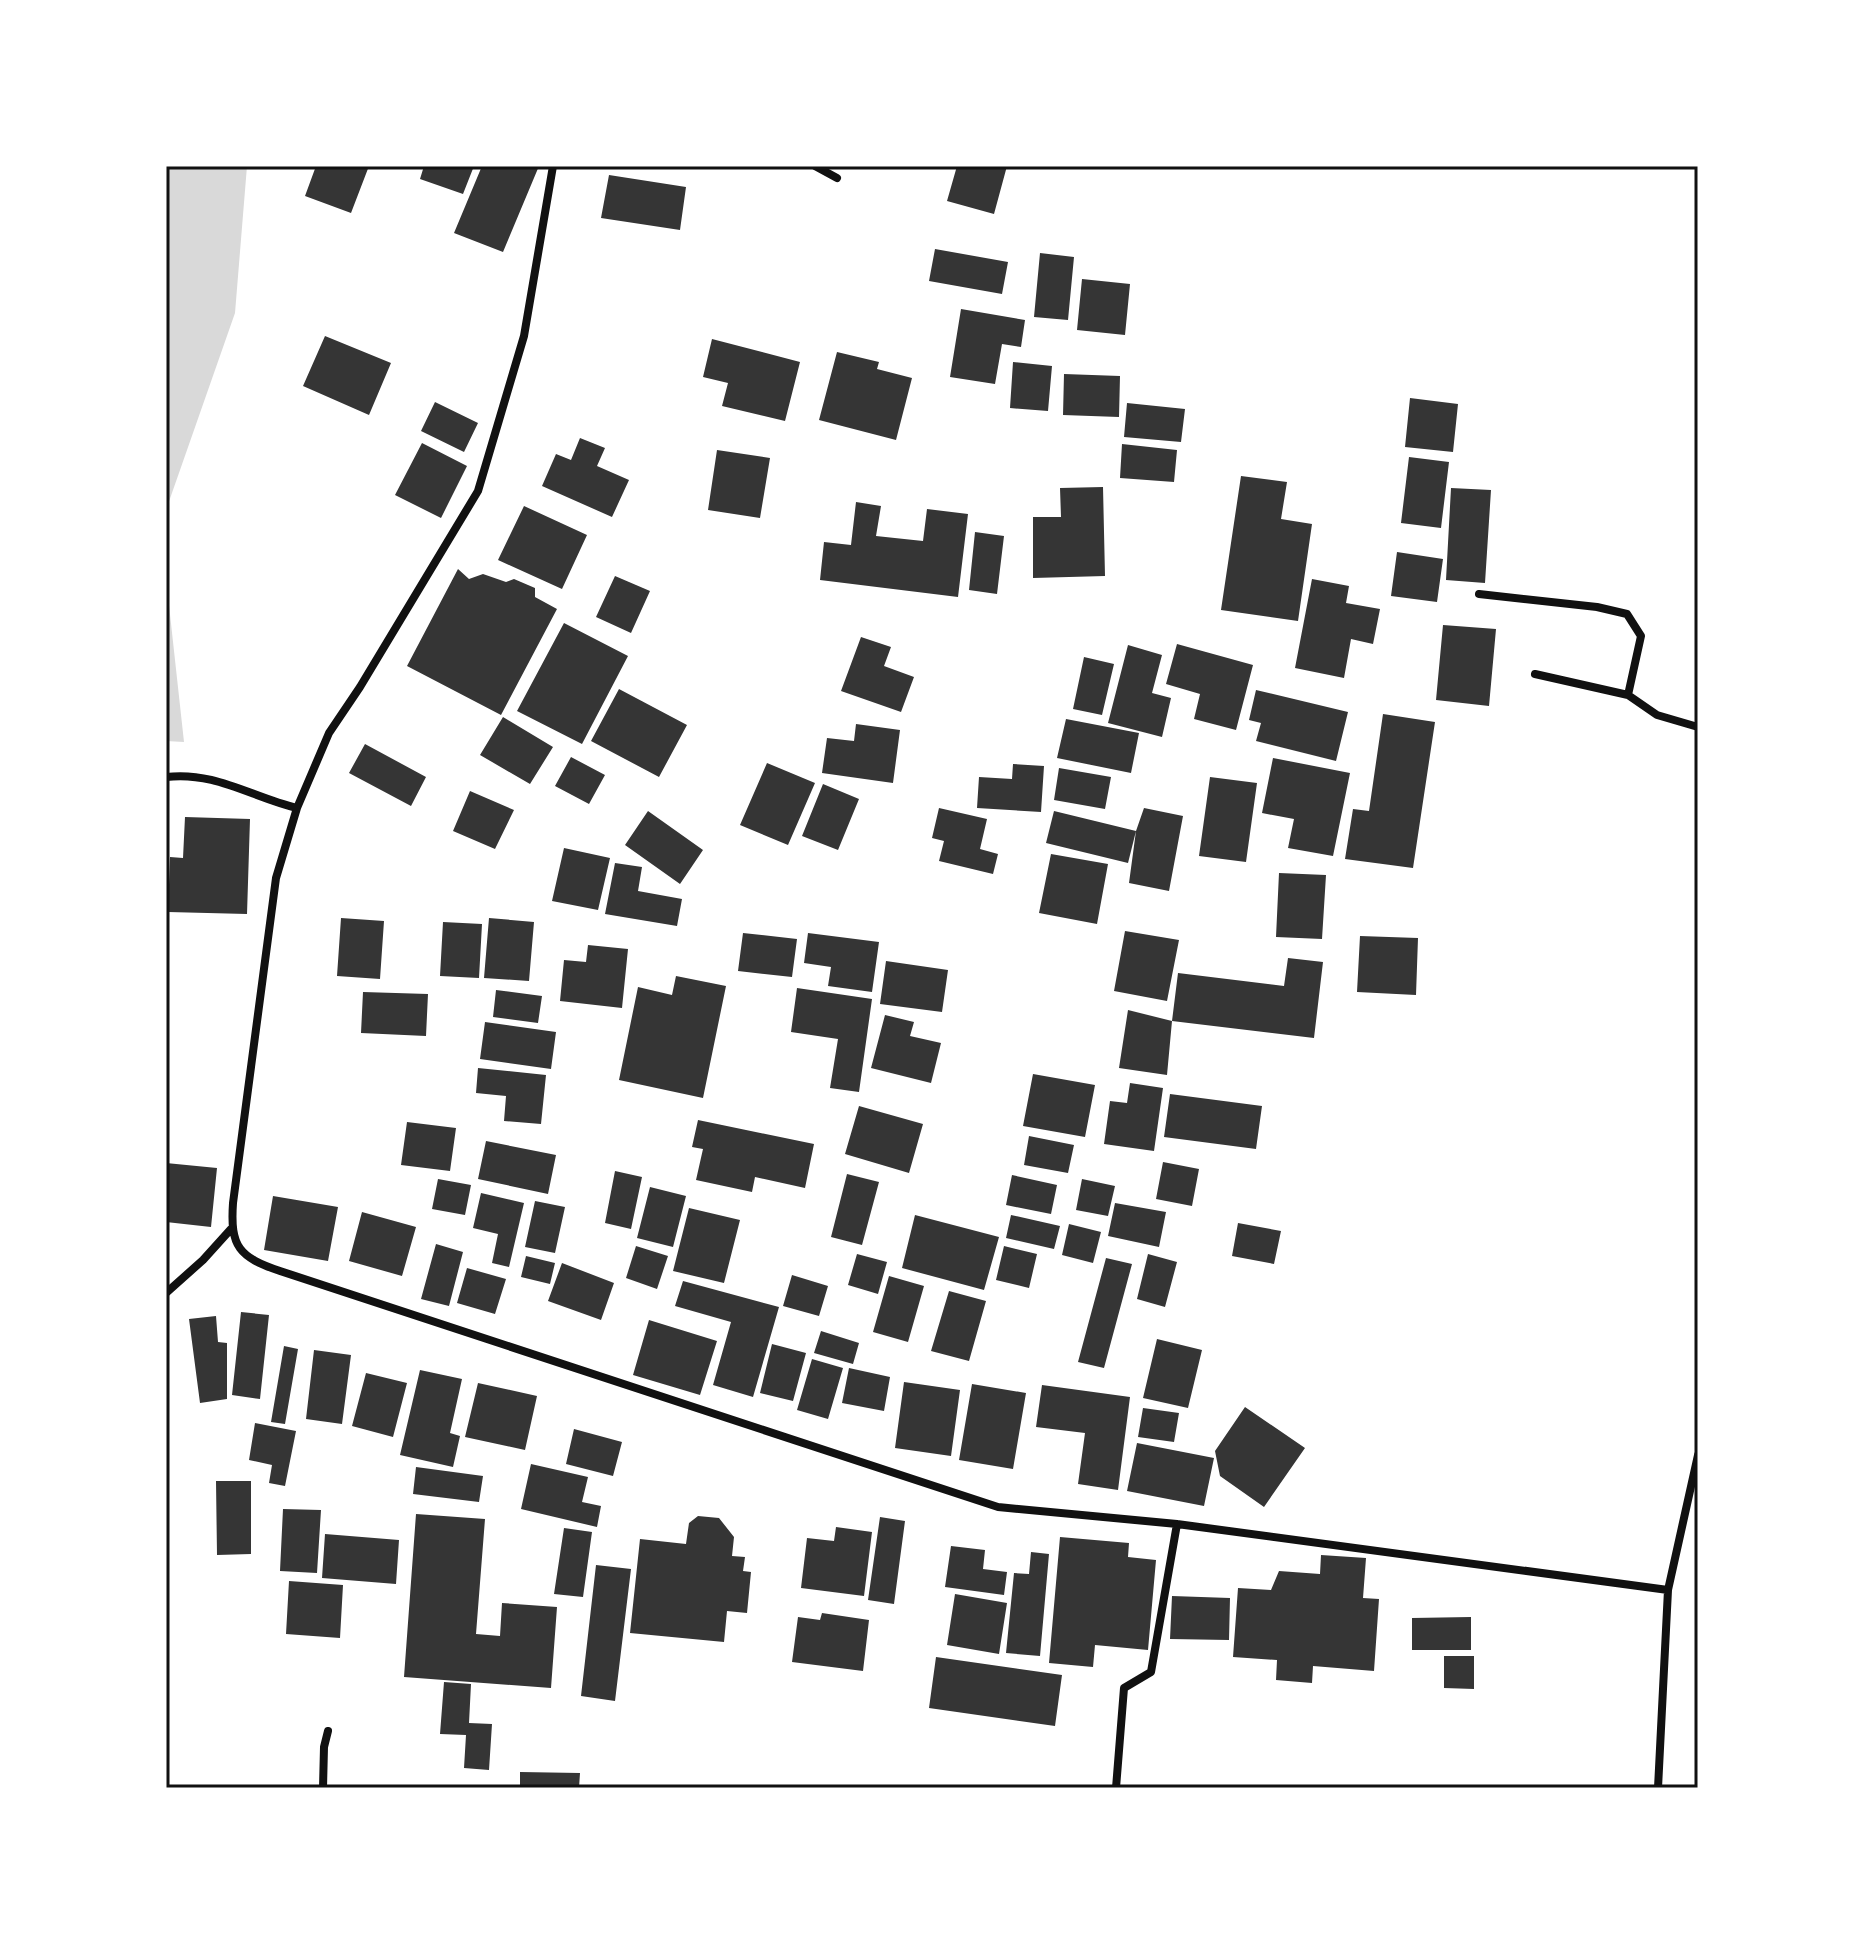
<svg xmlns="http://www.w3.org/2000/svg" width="1864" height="1954" font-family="'PT Sans',sans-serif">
<rect width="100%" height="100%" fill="#fff"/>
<path fill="#d9d9d9" d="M166,166H247L235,313L166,510Z
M166,578L184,742L166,741Z"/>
<path fill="#353535" d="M316,166H369L351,213L305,196Z
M424,166H474L463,194L420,179Z
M482,166H539L503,252L454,233Z
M957,166H1007L994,214L947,201Z
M609,175L686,187L680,230L601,218Z
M935,249L1008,262L1002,294L929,281Z
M1040,253L1074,257L1068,320L1034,317Z
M1082,279L1130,284L1125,335L1077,330Z
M961,309L1025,320L1021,347L1002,344L995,384L950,377Z
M325,336L391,363L369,415L303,386Z
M712,339L800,362L785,421L722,406L728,383L703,377Z
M837,352L879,362L877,369L912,378L896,440L819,420Z
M1013,362L1052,366L1048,411L1010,408Z
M1064,374L1120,376L1119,417L1063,415Z
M1410,398L1458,404L1453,452L1405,447Z
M435,402L478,423L464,452L421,431Z
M1127,403L1185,409L1181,442L1124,437Z
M580,438L605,448L597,466L629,480L612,517L542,486L556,454L571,460Z
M422,443L467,466L441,518L395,495Z
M1122,444L1177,450L1174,482L1120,478Z
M717,450L770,458L760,518L708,510Z
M1409,457L1449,462L1441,528L1401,523Z
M1241,476L1287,482L1281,519L1312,524L1298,621L1221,610Z
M1103,487L1105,576L1033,578V517H1061L1060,488Z
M1451,488L1491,490L1485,583L1446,580Z
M856,502L881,506L876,536L923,541L927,509L968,514L958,597L820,580L824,542L851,545Z
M524,506L587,535L562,589L498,560Z
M975,532L1004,536L997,594L969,590Z
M1397,552L1443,559L1437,602L1391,596Z
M458,569L469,579L483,574L506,582L514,579L535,588V597L557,609L501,715L407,666Z
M615,576L650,591L631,633L596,617Z
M1312,579L1349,586L1346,603L1380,609L1373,644L1351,639L1344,678L1295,668Z
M564,623L628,656L582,744L517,711Z
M1443,625L1496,629L1489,706L1436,700Z
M861,637L891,647L884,666L914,677L901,712L841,691Z
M1177,644L1253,665L1236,730L1194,719L1200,694L1166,684Z
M1128,645L1162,655L1152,693L1171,698L1162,737L1108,723Z
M1084,657L1114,664L1102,715L1073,709Z
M619,689L687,725L659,777L591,741Z
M1256,690L1348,712L1336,761L1256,741L1261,723L1249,720Z
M1383,714L1435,722L1413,868L1345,859L1353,809L1369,811Z
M503,717L553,747L530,784L480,755Z
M1066,719L1139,733L1131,773L1057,758Z
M856,724L900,730L893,783L822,773L827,738L854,741Z
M365,744L426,777L411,806L349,773Z
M571,757L605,775L589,804L555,786Z
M1273,758L1350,773L1333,856L1288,848L1294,819L1262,813Z
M767,763L815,783L788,845L740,825Z
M1013,764L1044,766L1041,812L977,808L979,777L1012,779Z
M1059,768L1111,777L1105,809L1054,800Z
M1210,777L1257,783L1246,862L1199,856Z
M823,784L859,799L838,850L802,836Z
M470,791L514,810L495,849L453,831Z
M939,808L987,819L980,849L998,854L993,874L939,861L944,841L932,838Z
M1144,808L1183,816L1169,891L1129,883L1136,831L1128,863L1046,843L1054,811L1136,831Z
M648,811L703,850L680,884L625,845Z
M185,817L250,819L247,914L168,912L170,857L183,858Z
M564,848L610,858L598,910L552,901Z
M1051,854L1108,864L1097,924L1039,913Z
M615,863L642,867L638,891L682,899L677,926L605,914Z
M1279,873L1326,875L1322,939L1276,937Z
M341,918L384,921L380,979L337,976Z
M489,918L534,922L529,981L484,978Z
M443,922L482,924L479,978L440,976Z
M1125,931L1179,940L1167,1001L1114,991Z
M743,933L797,939L792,977L738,971Z
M808,933L879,942L872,992L828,986L831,967L804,963Z
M1360,936L1418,938L1416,995L1357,992Z
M588,945L628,949L622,1008L560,1001L564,960L586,962Z
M1288,958L1323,962L1314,1038L1172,1021L1178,973L1284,986Z
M886,961L948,970L942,1012L880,1004Z
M676,976L726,986L703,1098L619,1080L638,987L672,995Z
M797,988L872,999L859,1092L830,1088L838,1039L791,1032Z
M496,990L542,996L538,1023L493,1017Z
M363,992L428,994L426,1036L361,1033Z
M1128,1010L1172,1021L1167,1075L1119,1068Z
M885,1015L914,1022L910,1036L941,1043L931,1083L871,1068Z
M485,1022L556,1032L551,1069L480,1059Z
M478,1068L546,1075L541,1124L504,1121L506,1096L476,1093Z
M1033,1074L1095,1085L1085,1137L1023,1126Z
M1130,1083L1163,1088L1154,1151L1104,1144L1110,1101L1127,1103Z
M1170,1094L1262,1106L1256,1149L1164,1137Z
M859,1106L923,1124L909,1173L845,1154Z
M698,1120L814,1144L805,1188L755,1177L752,1192L696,1180L703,1149L692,1147Z
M407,1122L456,1128L450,1171L401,1165Z
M1029,1136L1074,1145L1068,1173L1024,1165Z
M486,1141L556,1155L548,1194L478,1179Z
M1163,1162L1199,1169L1192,1206L1156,1199Z
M166,1163L217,1168L211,1227L166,1222Z
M615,1171L642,1177L631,1229L605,1223Z
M847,1174L879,1182L862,1245L831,1237Z
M1012,1175L1057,1185L1051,1214L1006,1205Z
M438,1179L471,1185L465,1215L432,1209Z
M1082,1179L1115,1186L1108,1216L1076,1210Z
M650,1187L686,1196L673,1247L637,1238Z
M481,1193L524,1203L509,1267L492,1263L498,1234L473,1228Z
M273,1196L338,1207L328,1261L264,1250Z
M535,1201L565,1207L555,1253L525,1247Z
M1115,1203L1166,1212L1159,1247L1108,1236Z
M689,1208L740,1220L724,1283L673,1271Z
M362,1212L416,1227L402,1276L349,1261Z
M915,1215L999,1237L984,1290L902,1268Z
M1011,1215L1060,1226L1054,1249L1006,1238Z
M1238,1223L1281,1231L1274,1264L1232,1256Z
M1069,1224L1101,1232L1093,1263L1062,1255Z
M436,1244L463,1252L449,1306L421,1299Z
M636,1246L668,1256L657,1289L626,1278Z
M1004,1246L1037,1254L1029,1288L996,1280Z
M857,1254L887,1262L878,1294L848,1285Z
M1148,1254L1177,1262L1165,1307L1137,1299Z
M526,1256L555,1263L550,1284L521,1277Z
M1106,1258L1132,1264L1104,1368L1078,1362Z
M562,1263L614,1283L601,1320L548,1301Z
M467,1268L506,1279L495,1314L457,1303Z
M792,1275L828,1286L819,1316L783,1306Z
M889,1276L924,1286L908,1342L873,1332Z
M683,1281L779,1307L753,1397L713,1385L731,1322L675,1306Z
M949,1291L986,1301L969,1361L931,1351Z
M241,1312L269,1315L260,1399L232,1395Z
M216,1316L218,1342L227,1343V1399L200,1403L189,1319Z
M649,1320L717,1341L700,1395L633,1375Z
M821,1331L859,1343L853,1364L814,1353Z
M1157,1339L1202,1350L1188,1408L1143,1398Z
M772,1344L806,1353L793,1401L760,1393Z
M284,1346L298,1349L285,1424L271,1422Z
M314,1350L351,1355L342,1424L306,1419Z
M812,1359L843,1368L828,1419L797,1410Z
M849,1368L890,1377L884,1411L842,1403Z
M420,1370L462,1379L450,1433L460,1436L453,1467L400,1455Z
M366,1373L407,1383L393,1437L352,1426Z
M904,1382L960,1390L951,1456L895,1448Z
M478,1383L537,1396L525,1450L465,1437Z
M972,1384L1026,1393L1013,1469L959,1460Z
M1042,1385L1130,1397L1118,1490L1078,1484L1085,1433L1036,1427Z
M1245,1407L1305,1448L1264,1507L1220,1476L1215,1451Z
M1143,1408L1179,1413L1174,1442L1138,1437Z
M255,1423L296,1431L285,1486L269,1483L272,1465L249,1460Z
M574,1429L622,1442L613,1476L566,1464Z
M1137,1443L1214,1458L1204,1506L1127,1491Z
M531,1464L588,1477L582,1502L601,1506L597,1527L521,1509Z
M416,1467L483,1476L479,1502L413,1494Z
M216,1481H251V1554L217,1555Z
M283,1509L321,1510L317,1573L280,1571Z
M416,1514L485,1519L476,1634L500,1636L502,1603L557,1607L551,1688L404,1677Z
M698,1516L719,1518L734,1537L732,1556L745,1557L743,1571L751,1572L747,1613L727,1611L724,1642L630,1633L640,1539L686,1544L689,1523Z
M880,1517L905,1521L894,1604L868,1600Z
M836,1527L872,1532L864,1596L801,1588L807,1538L834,1541Z
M564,1528L592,1532L583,1597L554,1594Z
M325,1534L399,1540L396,1584L322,1578Z
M1060,1537L1129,1543L1128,1557L1156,1560L1148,1650L1095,1645L1093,1667L1049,1663Z
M951,1546L985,1550L983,1569L1007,1572L1004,1595L945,1587Z
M1031,1552L1049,1554L1040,1656L1006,1653L1014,1573L1029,1574Z
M1321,1555L1366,1558L1363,1598L1379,1599L1374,1671L1313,1666L1312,1683L1276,1680L1277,1660L1233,1657L1238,1588L1271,1590L1279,1571L1320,1574Z
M596,1565L631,1569L615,1701L581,1696Z
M289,1581L343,1585L340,1638L286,1634Z
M955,1594L1007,1603L999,1654L947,1645Z
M1172,1596L1230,1598L1229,1640L1170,1639Z
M822,1613L869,1620L863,1671L792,1662L798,1617L820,1620Z
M1471,1617V1650H1412V1618Z
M1444,1656H1474V1689L1444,1688Z
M936,1657L1062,1675L1055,1726L929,1708Z
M444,1682L471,1684L469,1723L492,1724L489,1770L464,1768L466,1735L440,1734Z
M520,1772L580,1773L579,1788H520Z"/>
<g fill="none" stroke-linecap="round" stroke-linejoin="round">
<path stroke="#111" stroke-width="8" d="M553,166L524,336L478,491L360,687L329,733L297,808L276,878L233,1203C230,1247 239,1257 280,1271L998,1507L1177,1524L1668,1590
M815,166L837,178
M1479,594L1597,607L1627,614L1641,636L1628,695L1657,715L1698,727
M1535,674L1628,695
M166,777C215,771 251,797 297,808
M166,1293L203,1260L231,1229
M323,1788L324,1747L328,1731
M1116,1788L1124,1688L1151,1672L1177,1524
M1658,1788L1668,1590L1698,1455"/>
</g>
<rect width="1864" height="1954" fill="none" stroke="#ffffff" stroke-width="336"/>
<rect x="168" y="168" width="1528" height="1618" fill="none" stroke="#111" stroke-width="3"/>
</svg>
